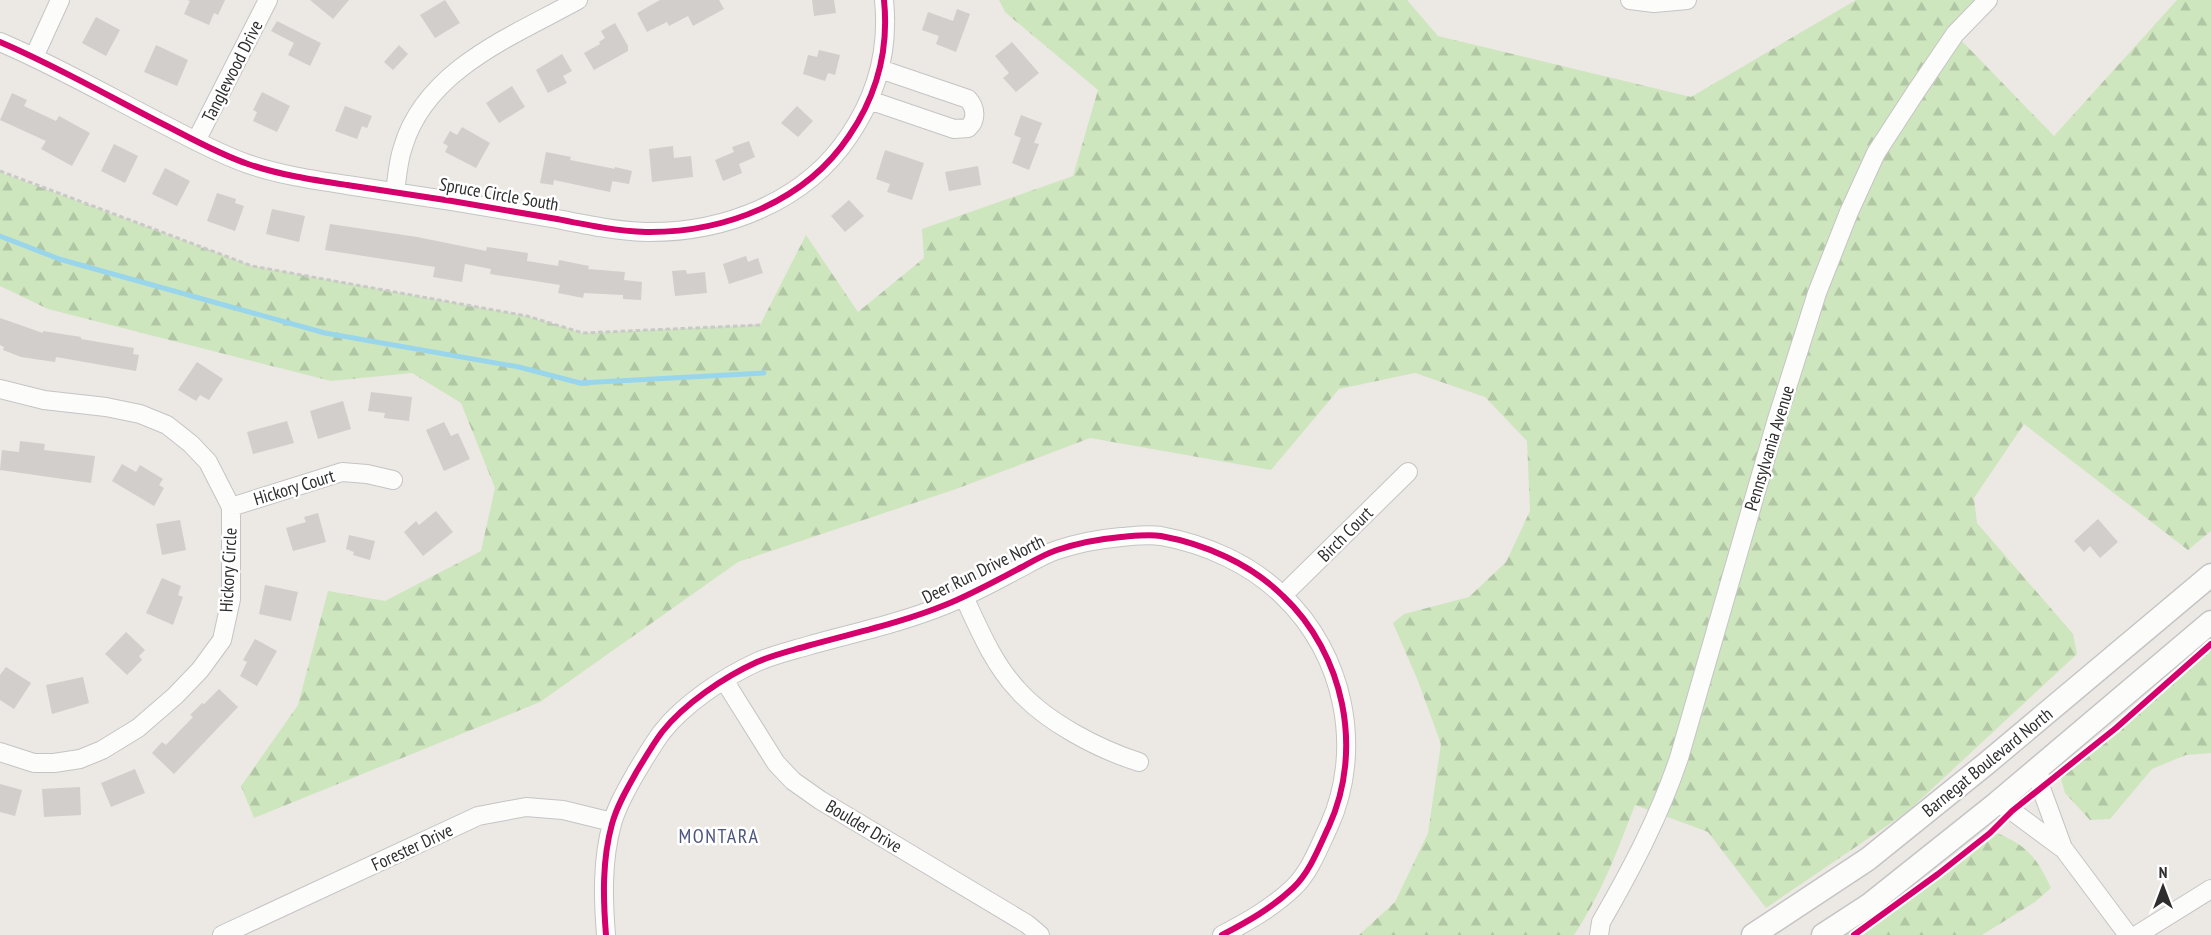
<svg xmlns="http://www.w3.org/2000/svg" width="2211" height="935" font-family="'PT Sans Narrow',sans-serif">
<defs>
<pattern id="forest-firs" width="22" height="20" patternUnits="userSpaceOnUse" patternTransform="scale(1.5)"><rect width="22" height="20" fill="#cee6be"/><path d="M5 1l3.5 6h-7zM16 11l3.5 6h-7z" fill="#b1c6a4"/></pattern>
</defs>
<rect width="100%" height="100%" fill="#ece8e4"/>
<path fill="url(#forest-firs)" d="M999,0H1407L1438,36L1691,97L1856,0H1988L1955,34L2054,136L2177,0H2211V531L2188,550L2024,424L1974,498L1977,523L2073,634L2077,654L1907,812L1766,908L1708,832L1635,805C1618,849 1601,895 1574,935H1359L1395,902L1428,833L1441,744L1418,681L1393,623L1404,614L1469,597L1506,562L1530,511L1527,441L1485,397L1415,373L1339,389L1271,470L1090,438L956,489L738,562L540,702L254,818L241,786L298,705L328,591L385,601L481,551L495,488L461,403L412,373L331,381L48,309L0,286V172L252,266L527,316L583,333L760,325L806,235L858,312L924,258L922,229L1073,176L1098,90L1005,12Z
M2211,641V753L2186,755L2152,769L2110,819L2090,820L2065,793L2060,775Z
M1997,833C2028,846 2037,858 2051,888L2035,902L1982,935H1844Z"/>
<g fill="none" stroke-linecap="round" stroke-linejoin="round">
<path stroke="#99d6ec" stroke-width="5" d="M0,236L59,259L325,333L519,367L580,383L764,373"/>
</g>
<path fill="#d1cecb" d="M187,0H225L218,15L214,13L209,25L184,14L190,1Z
M310,0H349L333,19Z
M445,0L460,23L435,38L420,15Z
M660,0H719L724,9L693,26L688,16L669,26L667,22L647,32L637,13Z
M812,0H834L836,13L814,16Z
M957,9L970,14L956,52L936,44L939,36L922,30L928,12L953,21Z
M96,17L120,30L106,56L82,43Z
M277,21L321,43L310,66L288,55L294,43L271,31Z
M615,23L628,46V51L594,70L584,53L600,44L599,42L605,38L601,31Z
M1012,42L1039,73L1016,92L1003,78L1009,73L995,56Z
M156,45L188,60L177,86L144,72Z
M399,45L408,54L393,70L384,62Z
M819,50L840,55L835,75L828,73L825,81L803,74L808,55L817,57Z
M562,54L572,71L563,76L567,83L548,93L536,70Z
M512,86L525,107L499,123L486,103Z
M262,92L290,106L277,132L253,121L257,112L253,110Z
M12,93L27,100L24,106L56,121L59,116L90,133L72,166L41,149L46,141L0,120Z
M345,106L372,116L367,128L362,126L357,139L335,131Z
M797,106L813,121L798,137L781,123Z
M1021,115L1042,123L1034,143L1039,144L1029,170L1012,163L1021,138L1014,135Z
M462,127L490,143L476,168L445,152L448,146L443,143L450,131L457,135Z
M749,141L755,157L739,164L742,173L723,181L715,160L734,152L732,147Z
M114,144L138,156L125,183L101,171Z
M673,146L674,158L691,156L693,177L652,182L649,149Z
M885,150L924,163L912,200L887,192L890,184L876,179Z
M546,152L571,157L570,160L615,169L610,192L554,180L553,185L540,183Z
M978,166L981,185L949,191L945,172Z
M615,167L632,171L629,184L612,181Z
M165,168L190,181L177,206L152,194Z
M217,193L236,199L235,203L244,206L235,231L207,221Z
M849,200L864,216L845,232L831,216Z
M272,209L305,216L299,242L266,234Z
M330,224L417,237L486,251L487,247L528,253L527,261L558,266L559,260L589,266L588,269L625,272L624,280L642,282L641,300L623,299V295L584,293L583,298L558,293L560,285L490,274L491,269L465,264L462,282L433,277L435,267L325,250Z
M746,256L748,262L758,258L763,273L729,284L723,264Z
M686,270L687,274L705,272L707,293L675,296L672,271Z
M0,318L43,333V331L81,337V339L134,348L133,354L139,355L136,371L56,357L55,362L21,357L3,350L4,347L0,345Z
M197,362L223,379L209,400L200,395L196,401L178,390Z
M371,392L412,397L409,421L384,418L385,413L368,411Z
M343,401L351,429L318,439L310,411Z
M287,421L294,443L253,454L247,432Z
M444,422L451,436L458,433L470,459L444,471L426,430Z
M20,441L45,444L44,450L95,456L91,483L0,470L2,450L19,452Z
M122,464L136,472L140,465L163,479L159,485L164,488L154,506L112,481Z
M436,511L453,532L423,556L404,532L416,521L419,525Z
M318,513L326,542L293,551L286,528L306,522L304,517Z
M2098,519L2118,542L2100,558L2090,546L2084,552L2074,541Z
M180,520L186,550L162,555L156,524Z
M349,535L375,541L370,560L353,555L354,552L346,549Z
M162,578L181,586L178,595L183,597L173,625L146,613Z
M265,585L298,592L291,621L259,614Z
M126,632L145,650L139,656L142,660L127,675L105,654Z
M255,639L277,651L257,686L240,676L247,662L243,660Z
M6,667L31,683L14,709L0,700V675Z
M83,677L89,703L52,714L46,685Z
M219,689L238,707L174,774L152,753L162,742L166,745L193,717L190,715L202,703L204,704Z
M135,769L145,793L111,807L101,783Z
M0,784L22,790L15,816L0,812Z
M80,787L81,815L44,817L42,789Z"/>
<g fill="none" stroke-linecap="round" stroke-linejoin="round">
<defs>
<path id="minor" d="M1630,0L1654,3L1687,0
M0,42C54,65 105,94 157,121C187,136 216,153 248,164C280,175 314,180 347,185C382,190 417,196 452,201C487,207 522,213 557,219C587,225 616,231 646,232C724,233 805,202 849,136C877,95 889,49 884,0
M34,57L60,0
M869,100L954,129L968,128C977,120 976,108 968,99L880,69
M196,141L268,0
M395,192C397,178 398,161 403,147C426,69 513,36 578,0
M0,389L44,400L106,407L140,414L167,425L191,444L208,462L231,507V599L222,640L200,670L175,696L138,728L102,750L80,759L54,763H34L0,752
M231,507L342,472L367,474L393,480
M1283,595L1408,472
M964,597C979,629 993,663 1017,689C1046,722 1098,749 1139,762
M724,680L776,763L793,781L820,800L1027,924L1040,935
M2039,768L2041,788L2063,848L2128,935
M1997,803L2012,811L2062,848
M222,935L478,816L526,807L563,810L612,822
M606,935C603,898 602,860 612,824C617,805 628,787 637,771C645,758 653,744 662,732C684,704 724,677 757,662C773,655 790,651 807,646C853,633 901,623 945,605C972,594 997,580 1022,567C1033,561 1045,554 1057,550C1078,543 1099,539 1121,537C1134,536 1148,534 1161,536C1205,544 1251,564 1283,596C1344,654 1364,749 1329,826C1319,847 1310,872 1293,888C1272,908 1247,922 1222,935
M1599,935L1601,922C1632,868 1659,817 1679,758L1777,419L1817,293L1849,212L1876,153L1915,93L1955,34L1988,0
M2137,935L2211,889"/>
<path id="tertiary" d="M1753,935L1868,859L1987,763L2211,575
M1823,935L1869,905L1997,803L2211,622"/>
</defs>
<use href="#minor" stroke="#c5c4c5" stroke-width="20"/>
<use href="#tertiary" stroke="#c5c4c5" stroke-width="25"/>
<path stroke="#c9c9c8" stroke-width="3" stroke-dasharray="4.5 3" stroke-linecap="butt" d="M0,171L252,266L527,316L583,333L760,325"/>
<use href="#minor" stroke="#fcfcfb" stroke-width="18"/>
<use href="#tertiary" stroke="#fcfcfb" stroke-width="22"/>
<defs>
<path id="cycleway" d="M0,42C54,65 105,94 157,121C187,136 216,153 248,164C280,175 314,180 347,185C382,190 417,196 452,201C487,207 522,213 557,219C587,225 616,231 646,232C724,233 805,202 849,136C877,95 889,49 884,0
M606,935C603,898 602,860 612,824C617,805 628,787 637,771C645,758 653,744 662,732C684,704 724,677 757,662C773,655 790,651 807,646C853,633 901,623 945,605C972,594 997,580 1022,567C1033,561 1045,554 1057,550C1078,543 1099,539 1121,537C1134,536 1148,534 1161,536C1205,544 1251,564 1283,596C1344,654 1364,749 1329,826C1319,847 1310,872 1293,888C1272,908 1247,922 1222,935
M1854,935L1938,874L1990,833L2012,811L2116,728L2211,644"/>
</defs>
<use href="#cycleway" stroke="#fff" stroke-width="10"/>
<use href="#cycleway" stroke="#d6006c" stroke-width="6"/>
</g>
<g text-anchor="middle" dominant-baseline="central" stroke-width="5" stroke-linejoin="round" paint-order="stroke">
<g font-size="18" fill="#2e2e2e" stroke="#fff">
<text transform="translate(232 71) rotate(-63)">Tanglewood Drive</text>
<text transform="translate(499 194) rotate(10)">Spruce Circle South</text>
<text transform="translate(1769 448) rotate(-73)">Pennsylvania Avenue</text>
<text transform="translate(294 487) rotate(-17)">Hickory Court</text>
<text transform="translate(1345 534) rotate(-45)">Birch Court</text>
<text transform="translate(983 569) rotate(-26)">Deer Run Drive North</text>
<text transform="translate(228 570) rotate(-87)">Hickory Circle</text>
<text transform="translate(1987 762) rotate(-39)">Barnegat Boulevard North</text>
<text transform="translate(864 826) rotate(31)">Boulder Drive</text>
<text transform="translate(412 847) rotate(-25)">Forester Drive</text>
</g>
<g font-size="20" letter-spacing="1.5" fill="#4d5680" stroke="#fff">
<text x="719" y="836">MONTARA</text>
</g>
</g>
<g transform="translate(2163 887)" stroke="#ffffff" stroke-width="4.5" paint-order="stroke">
<path d="M0-4.5L10 22L0 15L-10 22Z" fill="#2e2e2e"/>
<text y="-9" font-size="16" font-weight="bold" text-anchor="middle" fill="#2e2e2e">N</text>
</g>
</svg>
